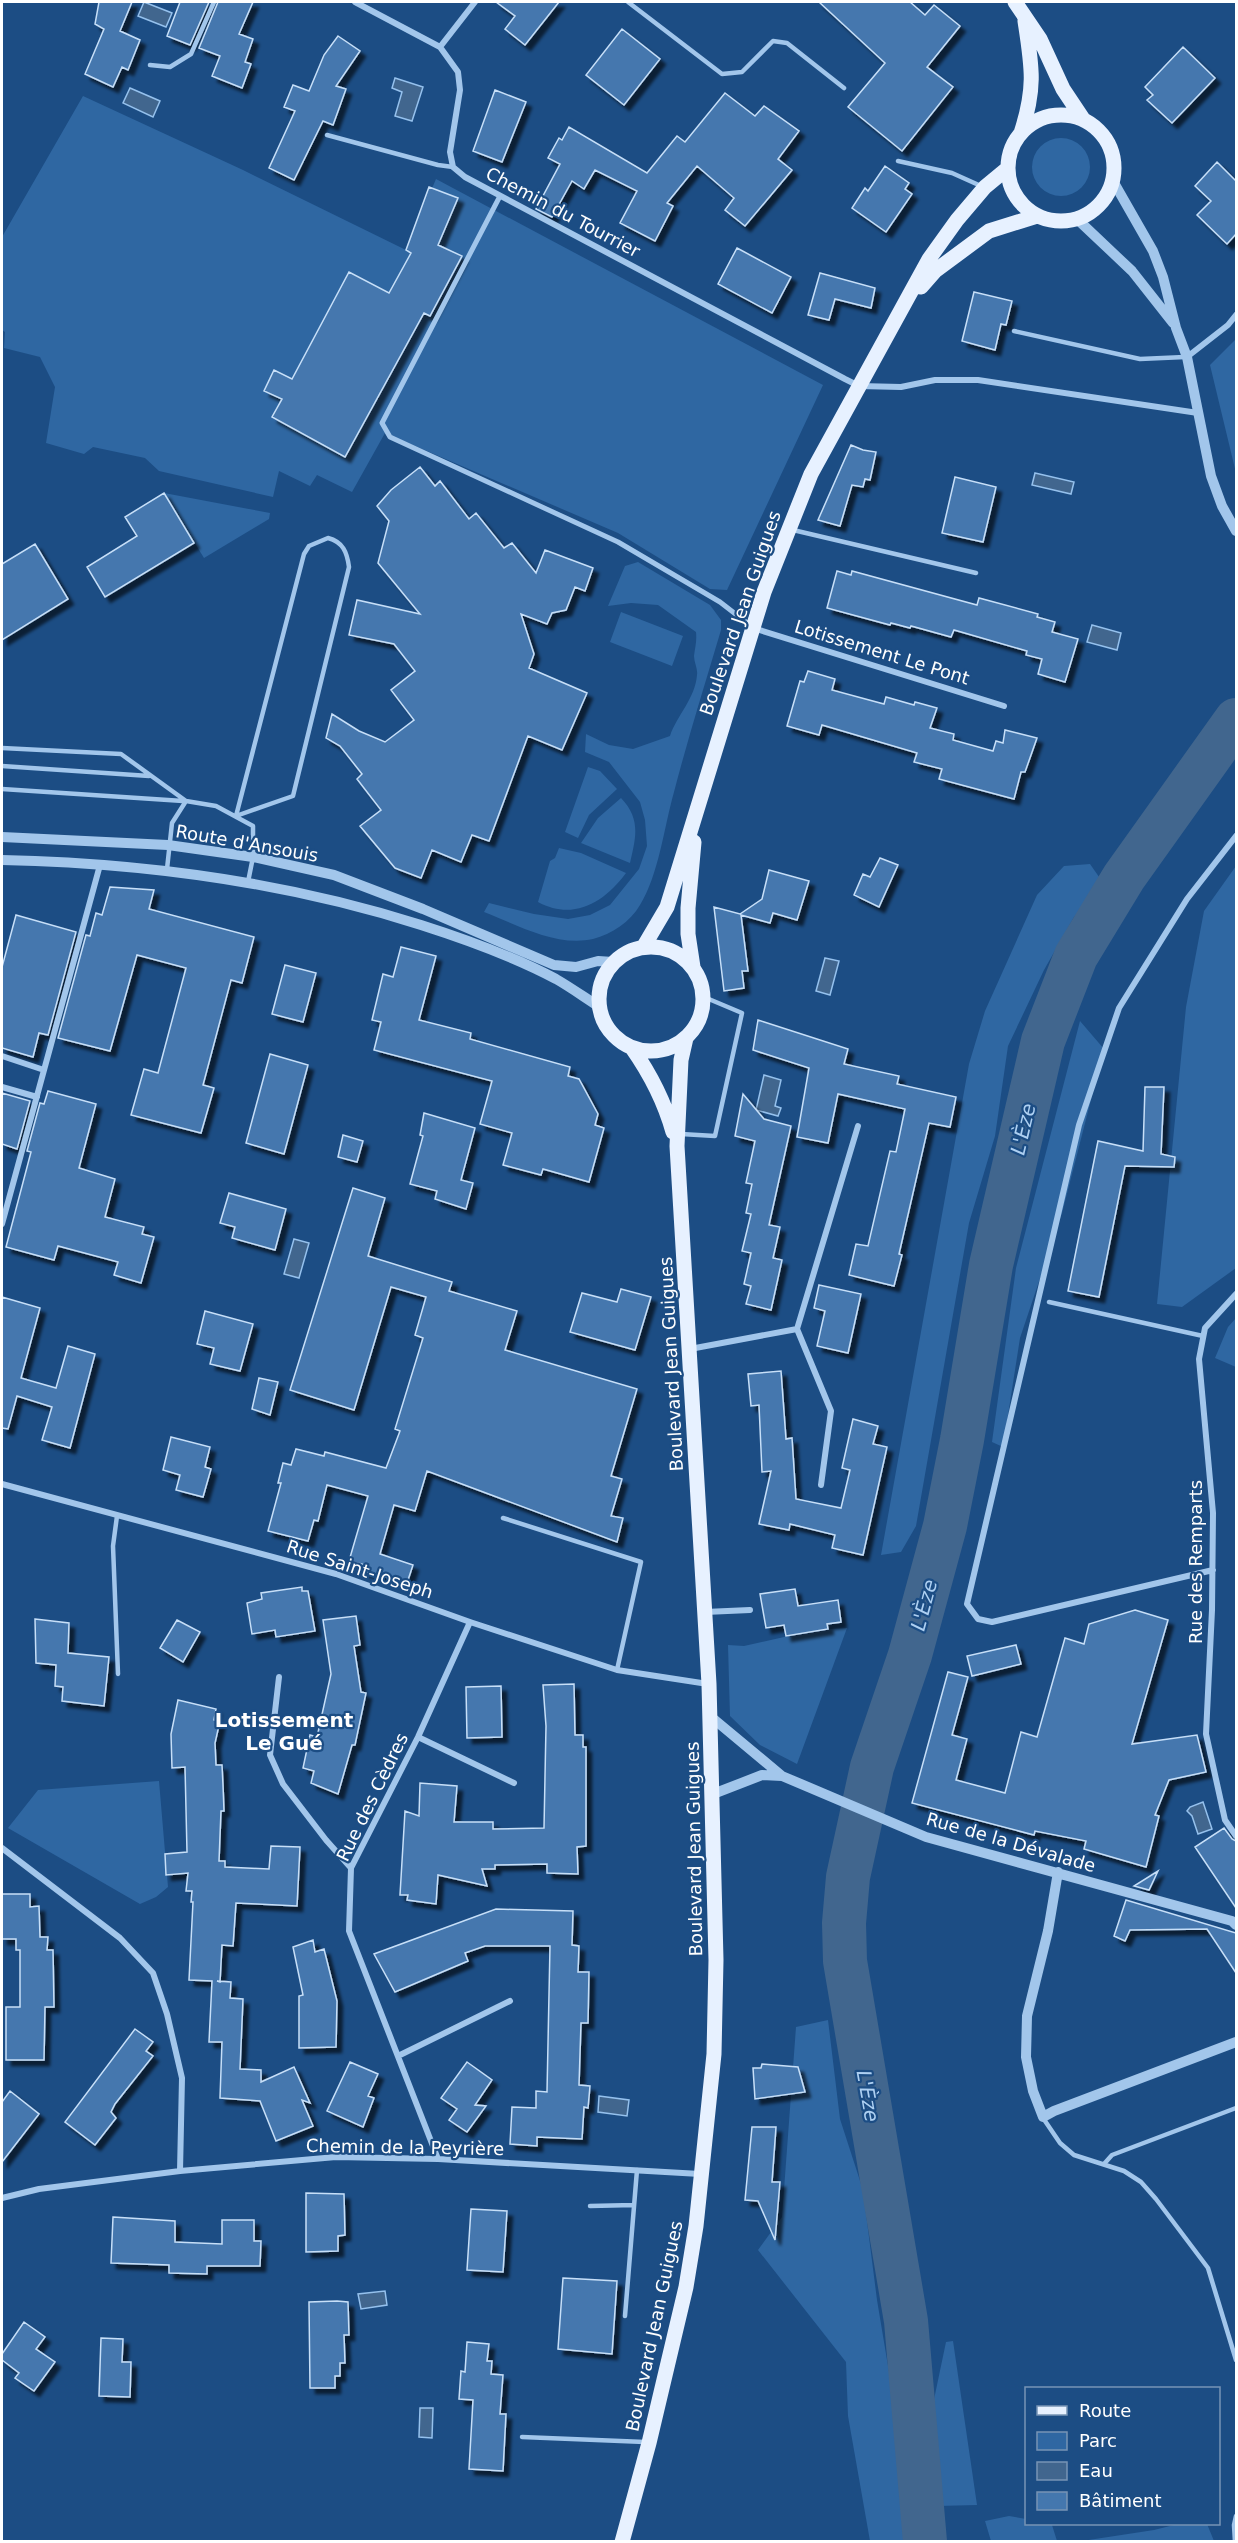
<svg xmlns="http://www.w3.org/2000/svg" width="1238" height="2543" font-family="'DejaVu Sans',sans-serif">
<defs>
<filter id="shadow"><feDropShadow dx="5.5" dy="5.5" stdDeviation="1.5" flood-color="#0009"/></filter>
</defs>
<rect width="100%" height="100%" fill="#1c4d84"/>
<path fill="#2f67a2" d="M83,96L243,170L406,250L436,179L823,385L727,590L710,589L618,533L385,433L352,492L317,475L310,486L279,471L273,497L159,471L145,458L93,447L84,454L46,443L55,387L40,357L4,348L5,332L2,330V237Z
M1032 167a29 29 0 1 1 58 0a29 29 0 1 1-58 0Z
M1236,339V473L1210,365Z
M164,493L270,513L269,519L204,558Z
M638,562L710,605L721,620V630C705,684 688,738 674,792C664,827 659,874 640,905C630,922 612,934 593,939C556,947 518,925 484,912L489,903L534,914L568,919L590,915L610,905L639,869L647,846L645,820L640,802L609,762L585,752L586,734L609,745L633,749L670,736C677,715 695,699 697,675C698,669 694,662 694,656C695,647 697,642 696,632L658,605L631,603L608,606L625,566Z
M621,612L683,636L672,666L610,642Z
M588,767L600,771L617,789L589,815L578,838L565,832Z
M621,798C641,819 636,837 630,863L581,843L598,818Z
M559,848L581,853L626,873C604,903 573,921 538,902L550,861L555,858Z
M1090,864L1104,884L1074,917L1044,970L1008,1046L995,1136L969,1223L916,1526L901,1552L881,1555L969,1064L985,1011L1037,895L1064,866Z
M1236,866V1268L1182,1307L1157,1304L1186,1007L1204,911Z
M1080,1021L1104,1049L1062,1213L1020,1338L1003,1447L992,1442L1016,1268Z
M1236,1318V1367L1215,1358L1228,1327Z
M847,1628L797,1764L760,1745L730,1716L728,1645L744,1646L815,1630Z
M159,1781L168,1887L156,1897L140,1904L8,1828L38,1790Z
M828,2020L840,2119L863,2190L877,2300L895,2408L911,2541H870L848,2416L846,2362L758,2250L782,2217L796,2027Z
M953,2341L977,2505L937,2506L932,2409L946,2342Z
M1009,2516L1026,2519V2524L1052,2525L1057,2541H991L985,2521Z
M1178,2524H1207L1214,2541H1082L1154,2530Z"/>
<path fill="#41668e" stroke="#95c1ed" stroke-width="1.5" d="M144,2L172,13L166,27L138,16Z
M395,78L423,87L412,121L395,116L402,92L392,88Z
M130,88L160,101L153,117L123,103Z
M1035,473L1074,482L1071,494L1032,485Z
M1092,625L1121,633L1117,650L1087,642Z
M825,958L839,961L830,995L816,991Z
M764,1075L781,1080L775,1106L781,1108L778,1116L756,1110Z
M294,1239L309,1243L299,1278L284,1274Z
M1203,1802L1212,1829L1198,1834L1192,1816L1187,1811L1190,1807Z
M599,2096L629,2100L627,2116L598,2112Z
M385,2291L387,2305L361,2309L358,2294Z
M420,2408H433L432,2438L419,2437Z"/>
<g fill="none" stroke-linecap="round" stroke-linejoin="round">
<path stroke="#41668e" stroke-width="44" d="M925,2542L906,2321L845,1961L844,1923L848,1877L872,1767L910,1655L945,1526L962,1440L991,1265L1043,1041L1076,956L1124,877L1236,720"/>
</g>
<path fill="#4477ae" stroke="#c7dff8" stroke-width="1.5" filter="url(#shadow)" d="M99,2H132L120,31L140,40L128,70L122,67L113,87L85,74L104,29L95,24Z
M180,2H209L190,45L167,36Z
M218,2H253L239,34L253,39L245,62L251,64L242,88L212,76L220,56L199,48Z
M496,2H559L525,45L505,29L515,16Z
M819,2H910L925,15L934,5L960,26L927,67L953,87L902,151L848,107L885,63Z
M622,29L660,59L624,105L586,75Z
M338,36L360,51L336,86L346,89L333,125L323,121L294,180L269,168L295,111L284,107L293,85L309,91L324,55Z
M1183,47L1215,78L1172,123L1147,100L1153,95L1145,87Z
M495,90L526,102L502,162L473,151Z
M725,93L755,116L764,106L799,131L778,159L792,170L745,226L725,210L734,198L697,166L667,203L673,206L655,241L620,223L637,191L595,170L584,189L572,181L552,217L536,209L560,164L548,158L559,138L562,140L569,127L647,173L677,136L685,142Z
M1217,162L1236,181V234L1227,244L1197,215L1211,201L1195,186Z
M885,166L909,183L905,189L912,194L886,232L852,208L865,188L868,191Z
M429,187L458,198L438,245L462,256L430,316L424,313L345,457L272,417L282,399L264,391L274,370L292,379L349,272L389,293L411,253L406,250Z
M737,248L791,277L772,313L718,284Z
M820,273L875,288L871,308L835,299L829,320L808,315Z
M974,292L1012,301L1006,325L1001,324L995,350L962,341Z
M851,445L863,450L876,452L870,480L865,479L863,487L852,485L840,526L818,520Z
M420,467L435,486L440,481L469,519L476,513L504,548L512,543L536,573L545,550L593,568L585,591L575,587L566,610L552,613L547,624L521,614L534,654L529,668L587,693L562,750L528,736L489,841L472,835L461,862L432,850L421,878L395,868L360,826L381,810L357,779L362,774L340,746L326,738L332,714L359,731L385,742L414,720L391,690L415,671L394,644L349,635L357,600L420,614L378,563L389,521L377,506L391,490Z
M955,477L996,487L983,542L942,533Z
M164,493L194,543L105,597L87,567L137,536L125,517Z
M35,544L68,599L2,640V564Z
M837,571L851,575L852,571L977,605L979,598L1038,614L1037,617L1055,622L1052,632L1078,639L1065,682L1038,674L1042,659L1026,655L1027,651L954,630L951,637L911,626L910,628L891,623L890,625L827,608Z
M808,671L835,679L832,690L884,704L886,697L914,705L915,702L937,708L930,728L954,734L953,740L993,751L996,741L1003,743L1005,730L1037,738L1025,772H1021L1014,799L939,779L942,769L914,762L917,753L822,725L819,735L787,726L800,681L804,682Z
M880,858L898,865L879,907L854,895L863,874L870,877Z
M769,870L809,881L797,920L773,913L770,923L741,915L748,971H742L744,988L724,991L714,907L740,914L762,899Z
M110,887L154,890L149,909L254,937L242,983L231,980L203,1085L214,1088L201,1133L131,1115L144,1069L158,1073L186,968L137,955L110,1051L58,1038L86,935L90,936L96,913L102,915Z
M16,915L76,932L48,1035L39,1033L33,1057L2,1048V967Z
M401,947L436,956L419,1020L471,1033L470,1039L570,1067L568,1076L579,1079L598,1114L595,1125L604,1128L589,1182L543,1169L541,1175L503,1165L512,1133L480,1124L492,1081L374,1050L381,1022L372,1020L383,974L393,977Z
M285,965L316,973L303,1022L272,1014Z
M758,1020L848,1049L844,1064L899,1076L897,1084L956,1097L950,1127L929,1123L899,1254L902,1255L894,1286L849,1275L856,1244L868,1246L890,1151L896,1152L905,1109L838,1094L828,1143L797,1137L809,1068L753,1050Z
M270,1054L308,1065L284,1154L246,1143Z
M1145,1087H1164L1161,1154L1175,1157L1174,1167L1125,1166L1099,1297L1068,1291L1098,1141L1143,1151Z
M48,1091L96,1104L79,1168L115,1179L105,1217L144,1227L142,1234L154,1237L141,1283L114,1275L118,1262L58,1246L54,1260L6,1247L31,1152L27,1151L40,1103L44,1104Z
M2,1093L30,1101L17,1149L2,1144Z
M743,1094L764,1119L791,1126L769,1225L780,1227L773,1258L782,1260L771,1310L746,1304L751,1286L744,1284L751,1253L742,1251L751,1214L746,1213L752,1184L746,1183L755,1141L735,1136Z
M424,1113L475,1128L461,1180L473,1183L466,1209L435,1199L437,1191L410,1184L423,1136L420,1135Z
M343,1135L363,1141L357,1162L338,1157Z
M353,1188L385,1198L368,1256L452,1282L449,1291L517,1311L505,1350L637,1389L611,1476L622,1479L611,1516L623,1518L617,1542L427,1471L415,1511L394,1505L380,1554L413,1565L407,1583L360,1570L362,1564L349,1561L368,1496L327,1485L318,1521L314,1520L308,1541L268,1531L281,1483H278L283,1463L291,1465L296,1449L324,1456L325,1452L386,1468L400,1431L395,1429L423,1338L415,1335L426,1297L391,1287L354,1410L290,1390Z
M229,1193L286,1209L275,1250L232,1238L235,1227L220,1223Z
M819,1285L861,1294L848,1353L817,1346L825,1311L814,1308Z
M621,1289L651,1297L635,1350L570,1332L582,1293L617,1302Z
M2,1297L40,1308L21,1378L56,1388L68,1346L95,1354L70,1448L42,1440L52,1407L17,1396L8,1429L2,1428Z
M205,1311L253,1324L240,1371L210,1364L214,1348L197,1344Z
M781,1371L786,1439L792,1438L796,1499L841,1508L850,1470L842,1468L853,1419L878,1426L873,1444L887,1447L863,1555L832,1548L835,1535L790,1524L789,1530L759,1524L771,1471L762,1472L759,1405L751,1406L748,1374Z
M259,1378L278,1382L270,1415L252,1409Z
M171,1437L210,1447L205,1467L211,1469L203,1497L176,1490L180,1475L163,1470Z
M302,1587V1591H308L315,1631L276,1637L275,1630L252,1634L247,1603L262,1599L261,1593Z
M795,1589L798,1606L838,1600L841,1622L827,1624L828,1629L786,1636L784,1625L766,1628L760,1594Z
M1135,1610L1168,1620L1132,1744L1197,1735L1206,1772L1169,1780L1155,1815L1159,1816L1146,1867L1084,1849L1086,1841L1035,1831L1034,1835L912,1803L948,1672L968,1677L952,1735L967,1739L956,1780L1005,1793L1021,1732L1037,1737L1065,1638L1084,1644L1089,1624Z
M356,1616L360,1645L354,1646L361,1692L366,1693L355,1745H352L338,1794L311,1783L314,1771L303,1768L310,1735L317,1737L331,1674L323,1620Z
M35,1619L69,1623L68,1653L109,1657L104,1706L62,1701L63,1687L55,1686L56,1665L36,1663Z
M177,1620L200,1632L183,1662L160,1648Z
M1016,1645L1021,1664L972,1676L967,1656Z
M574,1684L575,1735H583V1747H586V1846L577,1847L578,1874L547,1873V1864L495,1865V1869H482L487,1886L438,1875L436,1904L407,1900L408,1895H400L405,1811L419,1816L420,1783L457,1786L454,1822H493V1829L544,1828L546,1726L543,1685Z
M501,1686L502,1737L467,1738L466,1687Z
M178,1700L216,1709L214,1720L220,1721L215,1743L216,1765H222L223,1785L224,1811H221L219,1861H225V1867L269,1869L271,1846L300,1847L297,1906L236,1903L233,1946L222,1945L220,1982L217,1981L231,1982L230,1998L243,1999L240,2069L261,2070V2082L294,2067L310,2103L302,2100L313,2126L276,2141L260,2101L220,2098L222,2042H209L212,1981L189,1980L193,1902H191L192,1891H186L188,1873L166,1875L165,1854L187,1852L185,1767L172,1768L171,1734Z
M1224,1828L1232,1839L1236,1841V1908L1195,1847Z
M1158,1871L1149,1890L1134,1886Z
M2,1894H30V1907L39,1906L40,1937H48L47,1950H53L54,2007H45L44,2060H6V2007H20V1950H16V1939H2Z
M1126,1900L1236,1933V1973L1207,1929L1130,1930L1125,1941L1114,1936Z
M496,1909L573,1911L572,1945L579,1946L578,1972H589L588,2023H581L579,2085L590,2086L588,2108L584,2107L582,2139L537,2137V2146L510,2144L512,2107L536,2108V2091L547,2092L550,1946H485L465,1953L468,1961L395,1992L374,1954Z
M313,1940L315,1952L324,1949L337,2001L336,2047L299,2048V1996L303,1995L293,1947Z
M135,2029L153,2042L146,2051L153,2056L115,2104L111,2112L116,2118L95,2145L65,2122Z
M350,2062L378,2074L368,2096L374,2098L363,2127L327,2111Z
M467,2062L492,2080L475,2105L486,2106L467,2132L449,2120L457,2109L441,2098Z
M762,2064L798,2067L805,2092L755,2099L753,2068H761Z
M10,2091L39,2114L2,2162V2102Z
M752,2127H776L772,2182H780L775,2240L758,2201L745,2200Z
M306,2193L344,2194L345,2235L338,2236V2251L306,2252Z
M471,2209L507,2211L503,2272L467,2270Z
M113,2217L175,2221V2242L222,2244V2220H254V2241H261L260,2266H207V2274L169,2273V2265L111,2263Z
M563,2278L617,2281L612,2354L558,2349Z
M337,2301L348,2302L349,2335H344L345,2363H340V2376H335V2388H310L309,2302Z
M24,2322L45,2337L36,2349L55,2362L34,2391L15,2378L19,2373L2,2360V2354Z
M101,2338L123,2339L122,2362H131L130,2397L99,2396Z
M467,2342L489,2344L487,2361H492L491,2374L503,2375L500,2414H506L503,2471L469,2469L473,2400L459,2399L461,2371L465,2372Z"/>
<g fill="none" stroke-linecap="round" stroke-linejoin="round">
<path stroke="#a2c6eb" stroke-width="4.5" d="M628,2L722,74L742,72L773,41L787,43L844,88
M150,65L170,67L191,54L214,2
M327,135L438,165L453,167
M898,161L952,173L981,186
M1014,331L1140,359L1185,357
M793,530L976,573
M328,538C343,542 347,552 349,567L293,796L236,816L304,554L309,546Z
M2,748L121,754L186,801
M2,766L149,776
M2,789L183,801
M167,869L172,823L186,801L216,806L253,826V857L248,882
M681,1134L715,1136L742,1013L704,997
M1049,1302L1203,1336
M117,1516L113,1546L118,1674
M503,1518L641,1562L617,1670
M1043,2118L1060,2143L1074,2155L1124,2171L1141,2182L1156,2199L1208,2268L1236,2360
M1104,2164L1112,2155L1236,2108
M590,2206L634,2205
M625,2316L637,2170
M522,2437L645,2442
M1235,2542L1234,2525L1236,2516"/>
<path stroke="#a2c6eb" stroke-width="5" d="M500,196L382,423L390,437L618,542L720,602L751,626"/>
<path stroke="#a2c6eb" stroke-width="6" d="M355,2L440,47L458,72L460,90L450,152L453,167L465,177L845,379L859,386L901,387L935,380H978L1198,413
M440,47L475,2
M1187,357L1228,325L1236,315
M753,628L1004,706
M2,1056L44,1070
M2,1087L37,1097
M2,1224L100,865
M1236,1294L1205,1328L1199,1359L1213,1513L1212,1610L1206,1734L1225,1820L1236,1836
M690,1349L797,1329
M2,1484L336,1574L470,1622L617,1670L708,1684
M821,1485L831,1411L797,1329L858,1126
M1213,1570L992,1622L978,1619L967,1604L1079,1125L1119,1008L1187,899L1236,836
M705,1612L750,1610
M279,1677L270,1755L283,1784L326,1840L351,1868
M418,1737L514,1783
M2,1848L120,1938L153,1973L167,2014L182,2078L180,2171
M398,2056L510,2001
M438,2159L349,1931L351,1868L418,1737L470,1622
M2,2198L39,2189L180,2171L336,2157L438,2159L700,2174"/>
<path stroke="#a2c6eb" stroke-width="10" d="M1113,181L1153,251L1163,277L1176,328L1187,357L1211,476L1222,506L1236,531
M1077,219L1132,271L1173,323
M2,837L168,845L253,857L334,875L423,909L554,965L576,967L598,961L613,962
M2,860C144,863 286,882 421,925C468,940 513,956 556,979C570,987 584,997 598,1006
M710,1716L782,1776L926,1837L1232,1921L1236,1925
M713,1794L762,1775L782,1776
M1058,1872L1048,1931L1027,2016L1026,2057L1033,2091L1043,2117L1054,2111L1236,2042"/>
<path stroke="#e7f1ff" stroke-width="15" d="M1015,2L1040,39L1063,89L1083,119
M1008 168a53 53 0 1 1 106 0a53 53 0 1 1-106 0Z
M1021,133C1036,87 1032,67 1025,21
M921,287L935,271L989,231L1037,216
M644,946L667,907L764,592L811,474L929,259L957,220L985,187L1008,168
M599 999a52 52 0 1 1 104 0a52 52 0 1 1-104 0Z
M693,967L688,934V908L694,842
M632,1048C651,1075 664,1100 673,1132
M622,2542L649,2443L686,2287L696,2226L714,2054L716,1960L709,1684L677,1146L681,1060L686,1038"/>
</g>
<g text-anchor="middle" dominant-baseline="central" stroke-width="4.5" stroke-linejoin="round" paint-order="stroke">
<g font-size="18" fill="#fff" stroke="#1c4d84">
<text transform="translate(563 212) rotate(28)">Chemin du Tourrier</text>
<text transform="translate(740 613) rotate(-71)">Boulevard Jean Guigues</text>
<text transform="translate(882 652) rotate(17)">Lotissement Le Pont</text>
<text transform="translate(247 843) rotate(10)">Route d'Ansouis</text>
<text transform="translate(671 1364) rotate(-93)">Boulevard Jean Guigues</text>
<text transform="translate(1195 1562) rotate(-90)">Rue des Remparts</text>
<text transform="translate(360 1569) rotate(18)">Rue Saint-Joseph</text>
<text transform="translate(372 1797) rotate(-64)">Rue des Cèdres</text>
<text transform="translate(1011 1842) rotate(16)">Rue de la Dévalade</text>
<text transform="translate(694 1849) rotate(-91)">Boulevard Jean Guigues</text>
<text transform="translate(405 2147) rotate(1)">Chemin de la Peyrière</text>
<text transform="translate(654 2326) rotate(-78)">Boulevard Jean Guigues</text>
</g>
<g font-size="20" font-style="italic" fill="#aed0f2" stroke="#1c4d84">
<text transform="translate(1023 1129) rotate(-77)">L'Èze</text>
<text transform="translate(924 1605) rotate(-75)">L'Èze</text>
<text transform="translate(868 2096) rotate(80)">L'Èze</text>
</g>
<g font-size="20" font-weight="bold" fill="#fff" stroke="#1c4d84">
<text x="284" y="1720">Lotissement<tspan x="284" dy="23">Le Gué</tspan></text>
</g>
</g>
<rect width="1238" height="2543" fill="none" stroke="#ffffff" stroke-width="6"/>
<rect x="1025" y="2387" width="195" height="138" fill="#1c4d84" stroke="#7794b5" stroke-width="1.5"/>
<rect x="1037" y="2406" width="30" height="9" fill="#e7f1ff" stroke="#7794b5" stroke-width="1.5"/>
<text x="1079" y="2417" font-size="18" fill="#ffffff">Route</text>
<rect x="1037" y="2432" width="30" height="18" fill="#2f67a2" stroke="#7794b5" stroke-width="1.5"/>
<text x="1079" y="2447" font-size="18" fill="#ffffff">Parc</text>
<rect x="1037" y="2462" width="30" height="18" fill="#41668e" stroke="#7794b5" stroke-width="1.5"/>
<text x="1079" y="2477" font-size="18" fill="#ffffff">Eau</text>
<rect x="1037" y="2492" width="30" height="18" fill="#4477ae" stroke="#7794b5" stroke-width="1.5"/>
<text x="1079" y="2507" font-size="18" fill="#ffffff">Bâtiment</text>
</svg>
